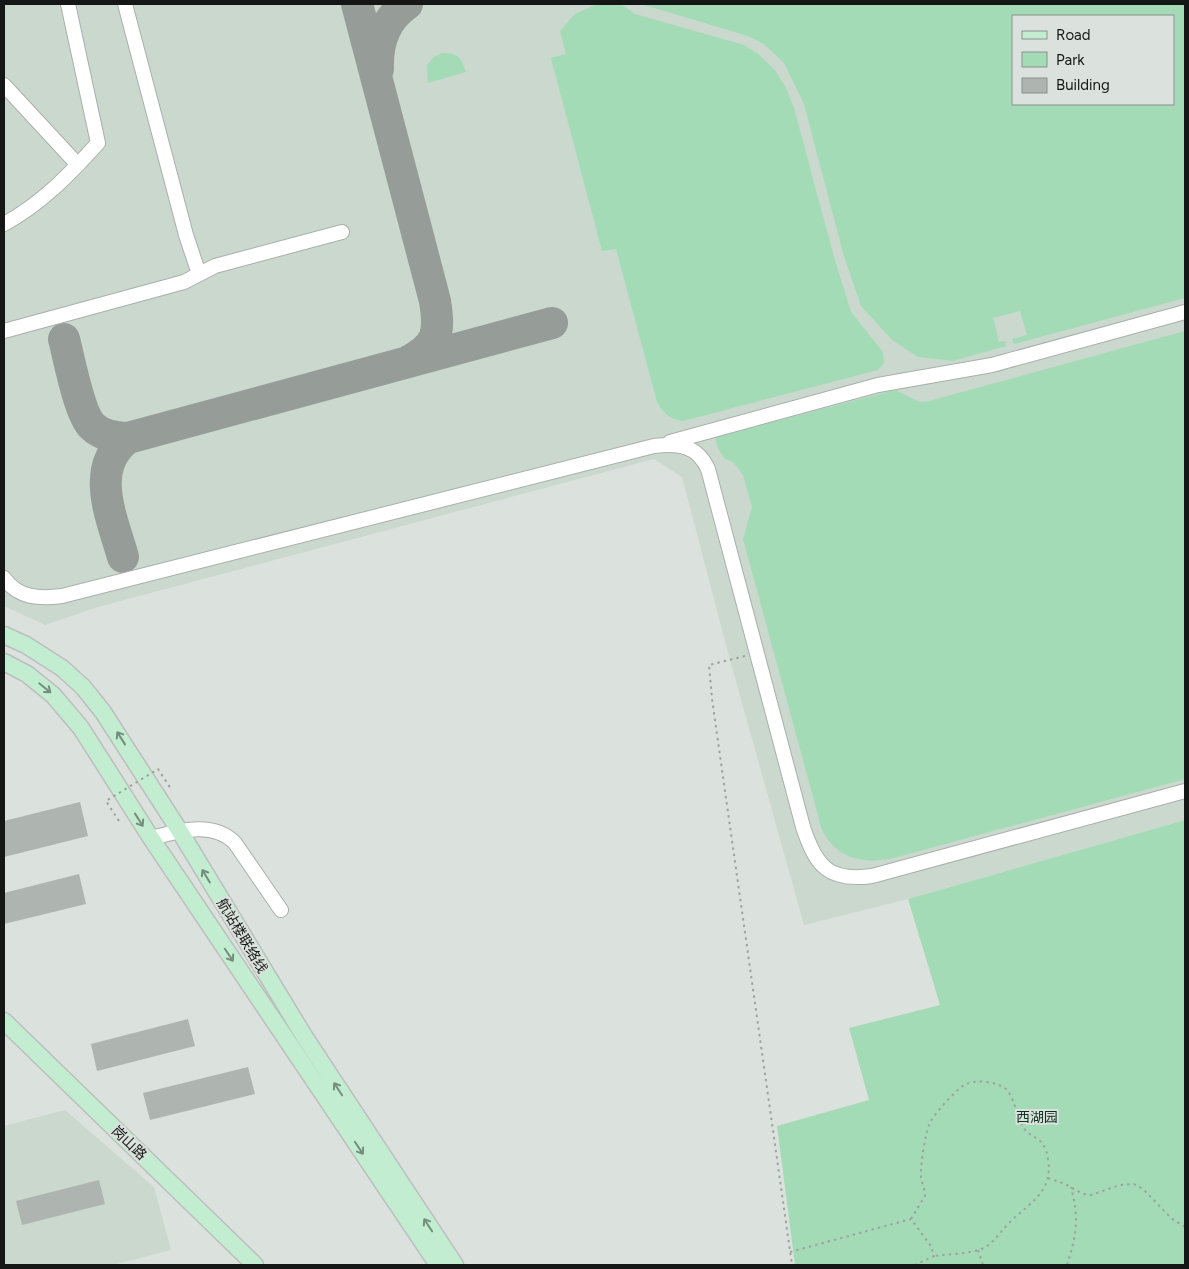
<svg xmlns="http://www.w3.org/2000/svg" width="1189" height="1269" font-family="Figtree,'Noto Sans SC',sans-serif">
<rect width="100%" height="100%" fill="#dbe2dd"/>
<path fill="#cad8ce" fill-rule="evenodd" d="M4,4H1185V820L908,899L804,925L730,660L682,477L654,459L98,607L45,625L4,606ZM1013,16H1173V104H1013Z
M65,1110L154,1187L171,1250L113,1265H4V1126Z"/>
<path fill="#a4dbb7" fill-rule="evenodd" d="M597,4H621L635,14L744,45L757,53L775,70L786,88L794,108L834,257L851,312L883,352L884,363L878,370L683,421C669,419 664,414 657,402L616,249L602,251L551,58L566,54L560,31L575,14Z
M641,4H1185V298L1014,344L1012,339L1027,335L1020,311L993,318L999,342L1005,341L1006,346L953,361L918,357L892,340L861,306L843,253L804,104L784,63L764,44L748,36ZM1173,16V104H1013V16Z
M442,53C458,53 461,57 466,72L428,83L427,65L434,57Z
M1185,331V779L894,858C863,864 838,860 822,830L743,539L752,507L743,475L734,463L724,458L717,446L715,437L895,390L920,402L929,401Z
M1185,820V1265H795L777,1126L869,1100L849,1028L940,1005L908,899Z"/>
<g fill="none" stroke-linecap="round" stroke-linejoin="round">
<path stroke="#969c98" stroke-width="32" d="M357,4L435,301C440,333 438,345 409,361
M378,69C377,43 385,19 407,4
M64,339C69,358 79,413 92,426C102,436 115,437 128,438L552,323
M123,557C112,518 88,467 128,438"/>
</g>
<path fill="#aeb5b0" d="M80,802L88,836L4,857V821Z
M79,874L86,904L4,924V893Z
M188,1019L195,1046L97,1071L91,1044Z
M248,1067L255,1094L150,1120L143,1093Z
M99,1180L105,1204L22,1225L16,1201Z"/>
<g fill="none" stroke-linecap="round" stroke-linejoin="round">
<defs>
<path id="minor" d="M125,4L186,235L199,274
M4,85L78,165
M4,224C41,204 70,174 98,143L68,4
M4,331L184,282L215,266L342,232
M670,442L878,385L992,365L1185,312
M4,578C18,598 39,599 62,596L654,446C678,443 697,445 708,469L803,827C816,866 828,882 872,876L1185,791
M151,838C178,831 213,820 235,843L281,910"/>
<path id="major" d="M4,635L26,645L62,668L83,687L103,712L179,830L304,1036L455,1265
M4,662L27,674L53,695L81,728L151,838L438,1265
M4,1021L255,1265"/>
</defs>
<use href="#minor" stroke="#a9b0ab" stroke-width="16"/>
<use href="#major" stroke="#bdbebd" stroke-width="19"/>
<path stroke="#9ea39f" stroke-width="2" stroke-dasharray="2.5 4" stroke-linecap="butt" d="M745,656L709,665L712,699L792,1265
M1048,1178L1065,1184L1083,1194L1091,1195L1120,1185L1134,1184L1143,1189L1171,1218L1185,1227
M911,1219L925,1196C925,1189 922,1184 921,1178C920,1166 925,1136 929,1125C931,1117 956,1090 964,1085C974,1079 998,1081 1007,1090C1015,1100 1016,1114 1022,1125C1030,1141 1044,1133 1048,1159C1054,1192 1029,1203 1009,1223C999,1233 993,1245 979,1250C965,1254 948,1254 934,1256
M978,1250L983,1265
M790,1252L911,1219L931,1246L934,1256L915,1265
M1067,1265C1077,1234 1079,1219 1071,1187"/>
<use href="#minor" stroke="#fff" stroke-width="14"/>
<use href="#major" stroke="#c2edd1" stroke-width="16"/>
<path stroke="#9ea39f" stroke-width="2" stroke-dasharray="2.5 4" stroke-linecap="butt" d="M119,821L106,801L158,769L171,789"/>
</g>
<defs><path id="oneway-shaft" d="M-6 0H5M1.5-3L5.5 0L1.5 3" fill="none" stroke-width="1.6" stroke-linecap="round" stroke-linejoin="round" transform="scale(1.25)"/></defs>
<g stroke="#748d7c">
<use href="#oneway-shaft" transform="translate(45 688) rotate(39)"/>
<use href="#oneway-shaft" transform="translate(121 738) rotate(-122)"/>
<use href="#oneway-shaft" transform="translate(139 820) rotate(58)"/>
<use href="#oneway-shaft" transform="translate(206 876) rotate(-121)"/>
<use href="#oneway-shaft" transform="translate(229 955) rotate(56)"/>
<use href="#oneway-shaft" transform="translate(338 1089) rotate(-123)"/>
<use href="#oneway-shaft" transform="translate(359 1148) rotate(56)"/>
<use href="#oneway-shaft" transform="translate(428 1225) rotate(-123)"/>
</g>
<g text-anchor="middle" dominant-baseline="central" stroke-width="4" stroke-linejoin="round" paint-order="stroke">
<g font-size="14" fill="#141715" stroke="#dbe2dd">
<text transform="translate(242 936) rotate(59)">航站楼联络线</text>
<text transform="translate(129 1143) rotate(44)">岗山路</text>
</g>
<g font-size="14" fill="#0d321d" stroke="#dbe2dd">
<text x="1037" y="1117">西湖园</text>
</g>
</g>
<rect width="1189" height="1269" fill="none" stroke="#141715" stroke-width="10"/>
<rect x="1012" y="15" width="162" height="90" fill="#dbe2dd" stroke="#8b918d"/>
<rect x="1022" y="31" width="25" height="8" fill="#c2edd1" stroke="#8b918d"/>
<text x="1056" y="40" font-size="15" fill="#141715">Road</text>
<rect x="1022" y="52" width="25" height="15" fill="#a4dbb7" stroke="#8b918d"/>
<text x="1056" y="65" font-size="15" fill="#141715">Park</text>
<rect x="1022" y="78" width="25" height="15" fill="#aeb5b0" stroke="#8b918d"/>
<text x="1056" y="90" font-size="15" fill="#141715">Building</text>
</svg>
